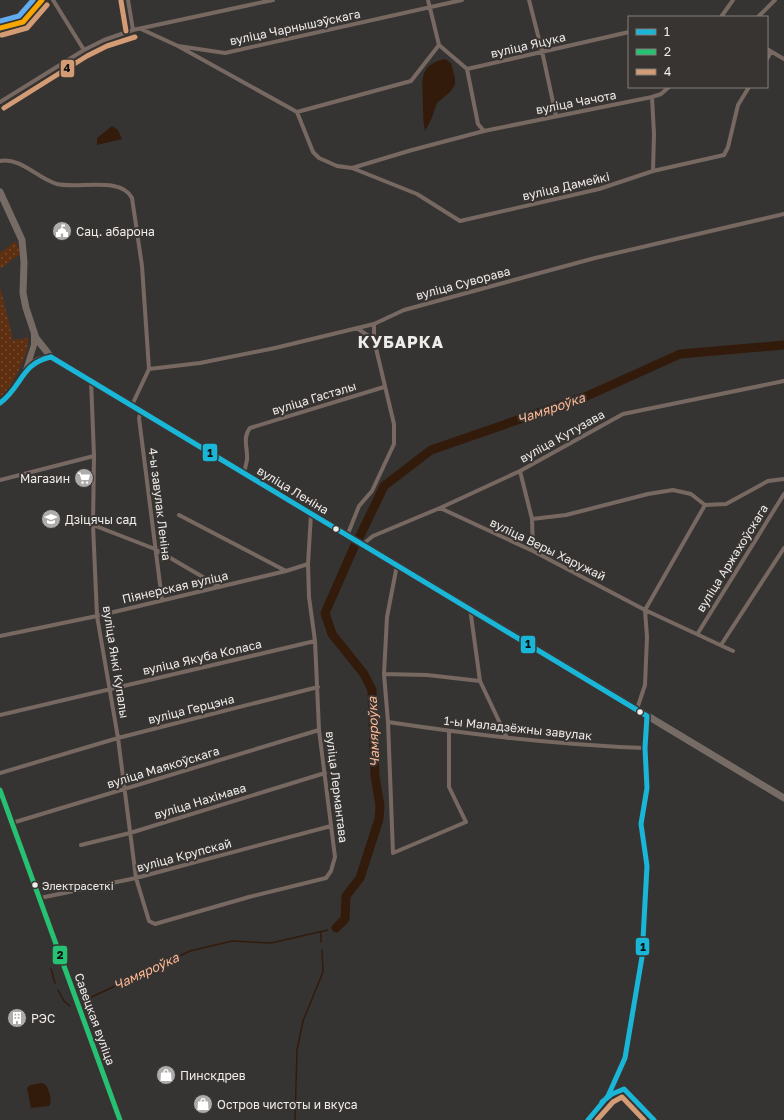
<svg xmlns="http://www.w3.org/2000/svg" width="784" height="1120" font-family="'Golos Text',sans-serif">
<defs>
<pattern id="grass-dots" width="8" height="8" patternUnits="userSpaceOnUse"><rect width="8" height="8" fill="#5e2f10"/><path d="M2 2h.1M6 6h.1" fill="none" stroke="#754d33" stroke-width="1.8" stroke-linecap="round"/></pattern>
</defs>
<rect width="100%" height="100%" fill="#363433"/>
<path fill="url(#grass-dots)" d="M16,241L20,254L0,269V253Z
M0,286L13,340L28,338C30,352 12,389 0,397Z"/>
<path fill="#331b0c" d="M445,59L451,63L455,78V85L450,92L437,103L431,120L425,131C423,122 423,115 423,106C423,85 416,65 445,59Z
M112,126L118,130L122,139L97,145V138Z
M42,1083L46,1085C49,1091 53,1100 49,1106L31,1108L27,1088L30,1085Z"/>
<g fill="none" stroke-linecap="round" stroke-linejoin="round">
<path stroke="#331b0c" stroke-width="1.5" d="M321,932V942
M51,969L55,983
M58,990L64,1001L70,1006
M83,1001L190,951L232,941L271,943L328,930
M295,1120L297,1050L303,1021L323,972L322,950"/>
<path stroke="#331b0c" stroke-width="9" d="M359,538L384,486L431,450L587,396L680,354L784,345
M336,928L345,919L346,896L360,878L379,819L380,806L375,776L372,690L364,674L332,634L325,613L355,545"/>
<path stroke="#776961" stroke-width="4" d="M53,0L84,50
M128,0L133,30
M529,0L542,51L556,116
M721,17L733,0
M758,17L775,0
M0,28L23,22L42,0
M141,29L178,46L297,112
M439,45L467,69L629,32
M178,46L225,53L462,0
M767,49L784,59
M767,59L771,52
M467,69L478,124L484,131L652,97L661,94L669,87
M0,102L84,50L104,40L133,30L273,0
M297,112L313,152L319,158L337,166L352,168L417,194L460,221L599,189L653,171L654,134L652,97
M297,112L411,81L439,45L428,0
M0,161C21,157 38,179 57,184C78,189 121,176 132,198L142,266L149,369L132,405
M352,168L412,150L484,131
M653,171L724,155L728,147L738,105L749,87
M357,328L374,340
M149,369L200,363L275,348L374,324L404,310L595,258L784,214
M91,380L94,456L93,525L97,616L118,738L136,878L149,921L155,924L249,897L326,878L331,871L335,857L319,730L315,641L309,597L308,564L311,514
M141,411L139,418L162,600
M520,471L532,519L533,551
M244,473C245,469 246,464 247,460C248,448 242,438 250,428L384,387
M0,480L94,456
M440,508L533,551L645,610L733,651
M179,515L286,571
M532,519L566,515L648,494L673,490L691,494L705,505L726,504L768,481L784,479
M93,525L155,549L220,587
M347,536L359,506L372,491L394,444V424L374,340V324
M362,545L373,536L440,508L520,471L623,414L784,381
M397,565L387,617L384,674L388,722L393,853L466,822L449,787V731
M470,608L480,681
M698,633L784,494
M0,636L97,616L286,571L308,564
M721,645L784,548
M384,674L427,675L480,681L507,738
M637,709L645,685L647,637L645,610L705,505
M0,715L315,641
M388,722C474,735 559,745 645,748
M0,773L118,738L318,687
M12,823L319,730
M81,845L130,833L325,773
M40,898L136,878L331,826
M588,1120L608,1096L625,1058L642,957L647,866L641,824L647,788L645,748L647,716"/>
<path stroke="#7a6b62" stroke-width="6" d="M26,370L34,345V334
M0,403C17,393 20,372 36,361C40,358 47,358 51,357
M0,790L120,1120"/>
<path stroke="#766b65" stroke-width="7" d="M0,192L22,240L24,262L23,293L26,308L36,338L51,357L784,798"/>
<defs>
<path id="bus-1" d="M51,357L647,716L645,748L647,788L641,824L647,866L642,957L625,1058L608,1096L588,1120
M0,403C22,387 21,363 51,357
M602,1102L612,1094L624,1089L654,1120"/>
<path id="bus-2" d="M0,790L120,1120"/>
<path id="bus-3" d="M121,1L126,31
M2,35L27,28L47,5
M4,108L87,56L107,46L135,37
M597,1120L613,1102L622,1097L644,1120"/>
<path id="bus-4" d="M0,28L23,22L42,0"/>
<path id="bus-5" d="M0,21L19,16L33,0"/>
</defs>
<use href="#bus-1" stroke="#373432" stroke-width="8"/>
<use href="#bus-2" stroke="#373432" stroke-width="8"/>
<use href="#bus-3" stroke="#373432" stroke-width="8"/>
<use href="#bus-4" stroke="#373432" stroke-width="8"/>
<use href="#bus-5" stroke="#373432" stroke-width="8"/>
<use href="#bus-1" stroke="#1ab6d8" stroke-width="5"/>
<use href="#bus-2" stroke="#26c172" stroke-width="5"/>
<use href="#bus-3" stroke="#d39c74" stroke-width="5"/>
<use href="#bus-4" stroke="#f7a600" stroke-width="5"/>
<use href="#bus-5" stroke="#60acee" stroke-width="5"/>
</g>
<defs>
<symbol id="civic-disc" viewBox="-11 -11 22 22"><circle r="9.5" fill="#aeacab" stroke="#373432"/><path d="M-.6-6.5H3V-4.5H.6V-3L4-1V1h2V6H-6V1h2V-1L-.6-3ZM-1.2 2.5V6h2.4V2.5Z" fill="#fff"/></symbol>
<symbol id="supermarket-disc" viewBox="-11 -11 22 22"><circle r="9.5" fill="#aeacab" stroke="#373432"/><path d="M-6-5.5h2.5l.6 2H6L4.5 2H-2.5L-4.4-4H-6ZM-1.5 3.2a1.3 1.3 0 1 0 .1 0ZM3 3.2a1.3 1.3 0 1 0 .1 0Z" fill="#fff"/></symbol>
<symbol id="school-disc" viewBox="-11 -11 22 22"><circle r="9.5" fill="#aeacab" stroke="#373432"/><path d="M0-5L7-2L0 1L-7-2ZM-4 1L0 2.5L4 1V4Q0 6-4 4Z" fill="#fff"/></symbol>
<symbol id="building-disc" viewBox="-11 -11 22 22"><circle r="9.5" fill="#aeacab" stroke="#373432"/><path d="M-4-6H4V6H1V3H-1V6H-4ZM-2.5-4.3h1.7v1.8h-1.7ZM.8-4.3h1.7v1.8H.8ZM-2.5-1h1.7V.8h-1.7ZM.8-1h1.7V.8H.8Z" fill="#fff"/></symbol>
<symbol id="shop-disc" viewBox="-11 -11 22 22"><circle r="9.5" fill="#aeacab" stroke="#373432"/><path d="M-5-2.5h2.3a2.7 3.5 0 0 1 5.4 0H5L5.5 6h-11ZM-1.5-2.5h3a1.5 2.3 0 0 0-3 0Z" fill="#fff"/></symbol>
</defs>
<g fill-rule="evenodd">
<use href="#civic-disc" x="51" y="220" width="22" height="22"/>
<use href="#supermarket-disc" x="73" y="467" width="22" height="22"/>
<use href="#school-disc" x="40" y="508" width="22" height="22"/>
<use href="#building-disc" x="6" y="1007" width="22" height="22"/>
<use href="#shop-disc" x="155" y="1064" width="22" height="22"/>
<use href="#shop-disc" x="192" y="1093" width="22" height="22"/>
</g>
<g fill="#efedeb" stroke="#373432" stroke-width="1.5">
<circle cx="336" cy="529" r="3.5"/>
<circle cx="640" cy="712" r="3.5"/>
<circle cx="35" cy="885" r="3.5"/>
</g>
<g text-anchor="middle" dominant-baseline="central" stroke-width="4" stroke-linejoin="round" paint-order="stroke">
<g font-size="11" fill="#efedeb" stroke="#373432" text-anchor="start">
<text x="42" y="885">Электрасеткі</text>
</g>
<g font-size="12" fill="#efedeb" stroke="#373432">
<text transform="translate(295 27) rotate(-12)">вуліца Чарнышэўскага</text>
<text transform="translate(528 45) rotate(-13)">вуліца Яцука</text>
<text transform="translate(576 102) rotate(-11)">вуліца Чачота</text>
<text transform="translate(566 186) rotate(-13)">вуліца Дамейкі</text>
<text transform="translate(463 283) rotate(-15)">вуліца Суворава</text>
<text transform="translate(314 398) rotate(-17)">вуліца Гастэлы</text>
<text transform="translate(562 436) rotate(-29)">вуліца Кутузава</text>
<text transform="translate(293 490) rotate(31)">вуліца Леніна</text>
<text transform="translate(160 504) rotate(83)">4-ы завулак Леніна</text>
<text transform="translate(548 549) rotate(26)">вуліца Веры Харужай</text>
<text transform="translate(732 558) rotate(-58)">вуліца Аржахоўскага</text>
<text transform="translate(175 587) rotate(-13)">Піянерская вуліца</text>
<text transform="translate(202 657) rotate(-13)">вуліца Якуба Коласа</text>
<text transform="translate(116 662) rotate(81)">вуліца Янкі Купалы</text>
<text transform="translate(191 709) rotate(-14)">вуліца Герцэна</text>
<text transform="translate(518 728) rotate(6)">1-ы Маладзёжны завулак</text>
<text transform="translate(163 767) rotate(-17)">вуліца Маякоўскага</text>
<text transform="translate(337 787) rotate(83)">вуліца Лермантава</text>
<text transform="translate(200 801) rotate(-17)">вуліца Нахімава</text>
<text transform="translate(184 855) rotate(-15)">вуліца Крупскай</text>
<text transform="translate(95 1019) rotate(70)">Савецкая вуліца</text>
</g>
<g font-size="12" fill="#efedeb" stroke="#373432" text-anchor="start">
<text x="76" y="231">Сац. абарона</text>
<text x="70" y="478" text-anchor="end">Магазин</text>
<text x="65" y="519">Дзіцячы сад</text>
<text x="31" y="1018">РЭС</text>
<text x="180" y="1075">Пинскдрев</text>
<text x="217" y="1104">Остров чистоты и вкуса</text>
</g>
<g font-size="13" font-style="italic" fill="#fdb893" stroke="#373432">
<text transform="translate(551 408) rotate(-19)">Чамяроўка</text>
<text transform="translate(373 732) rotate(-92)">Чамяроўка</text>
<text transform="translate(146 971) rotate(-25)">Чамяроўка</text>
</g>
<g font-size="16" font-weight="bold" letter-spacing="1" fill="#efedeb" stroke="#373432">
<text x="401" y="342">КУБАРКА</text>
</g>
</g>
<g stroke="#373432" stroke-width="1.5">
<rect x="60" y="59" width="15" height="19" rx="4" fill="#d39c74"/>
<rect x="202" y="443" width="16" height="19" rx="4" fill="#1ab6d8"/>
<rect x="520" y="635" width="16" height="19" rx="4" fill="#1ab6d8"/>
<rect x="635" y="937" width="15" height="19" rx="4" fill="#1ab6d8"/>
<rect x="52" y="945" width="16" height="20" rx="4" fill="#26c172"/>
</g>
<g font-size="11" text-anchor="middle" font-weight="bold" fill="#111">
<text x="67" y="72">4</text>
<text x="210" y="457">1</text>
<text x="528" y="648">1</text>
<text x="643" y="951">1</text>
<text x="60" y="959">2</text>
</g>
<rect x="628" y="16" width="140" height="72" fill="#373432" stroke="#817e7c"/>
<rect x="636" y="29" width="20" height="6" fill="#1ab6d8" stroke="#817e7c"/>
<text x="664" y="36" font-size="12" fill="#efedeb">1</text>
<rect x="636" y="49" width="20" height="6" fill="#26c172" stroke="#817e7c"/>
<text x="664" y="56" font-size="12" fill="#efedeb">2</text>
<rect x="636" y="69" width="20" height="6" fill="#d39c74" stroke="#817e7c"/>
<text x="664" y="76" font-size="12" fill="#efedeb">4</text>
</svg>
